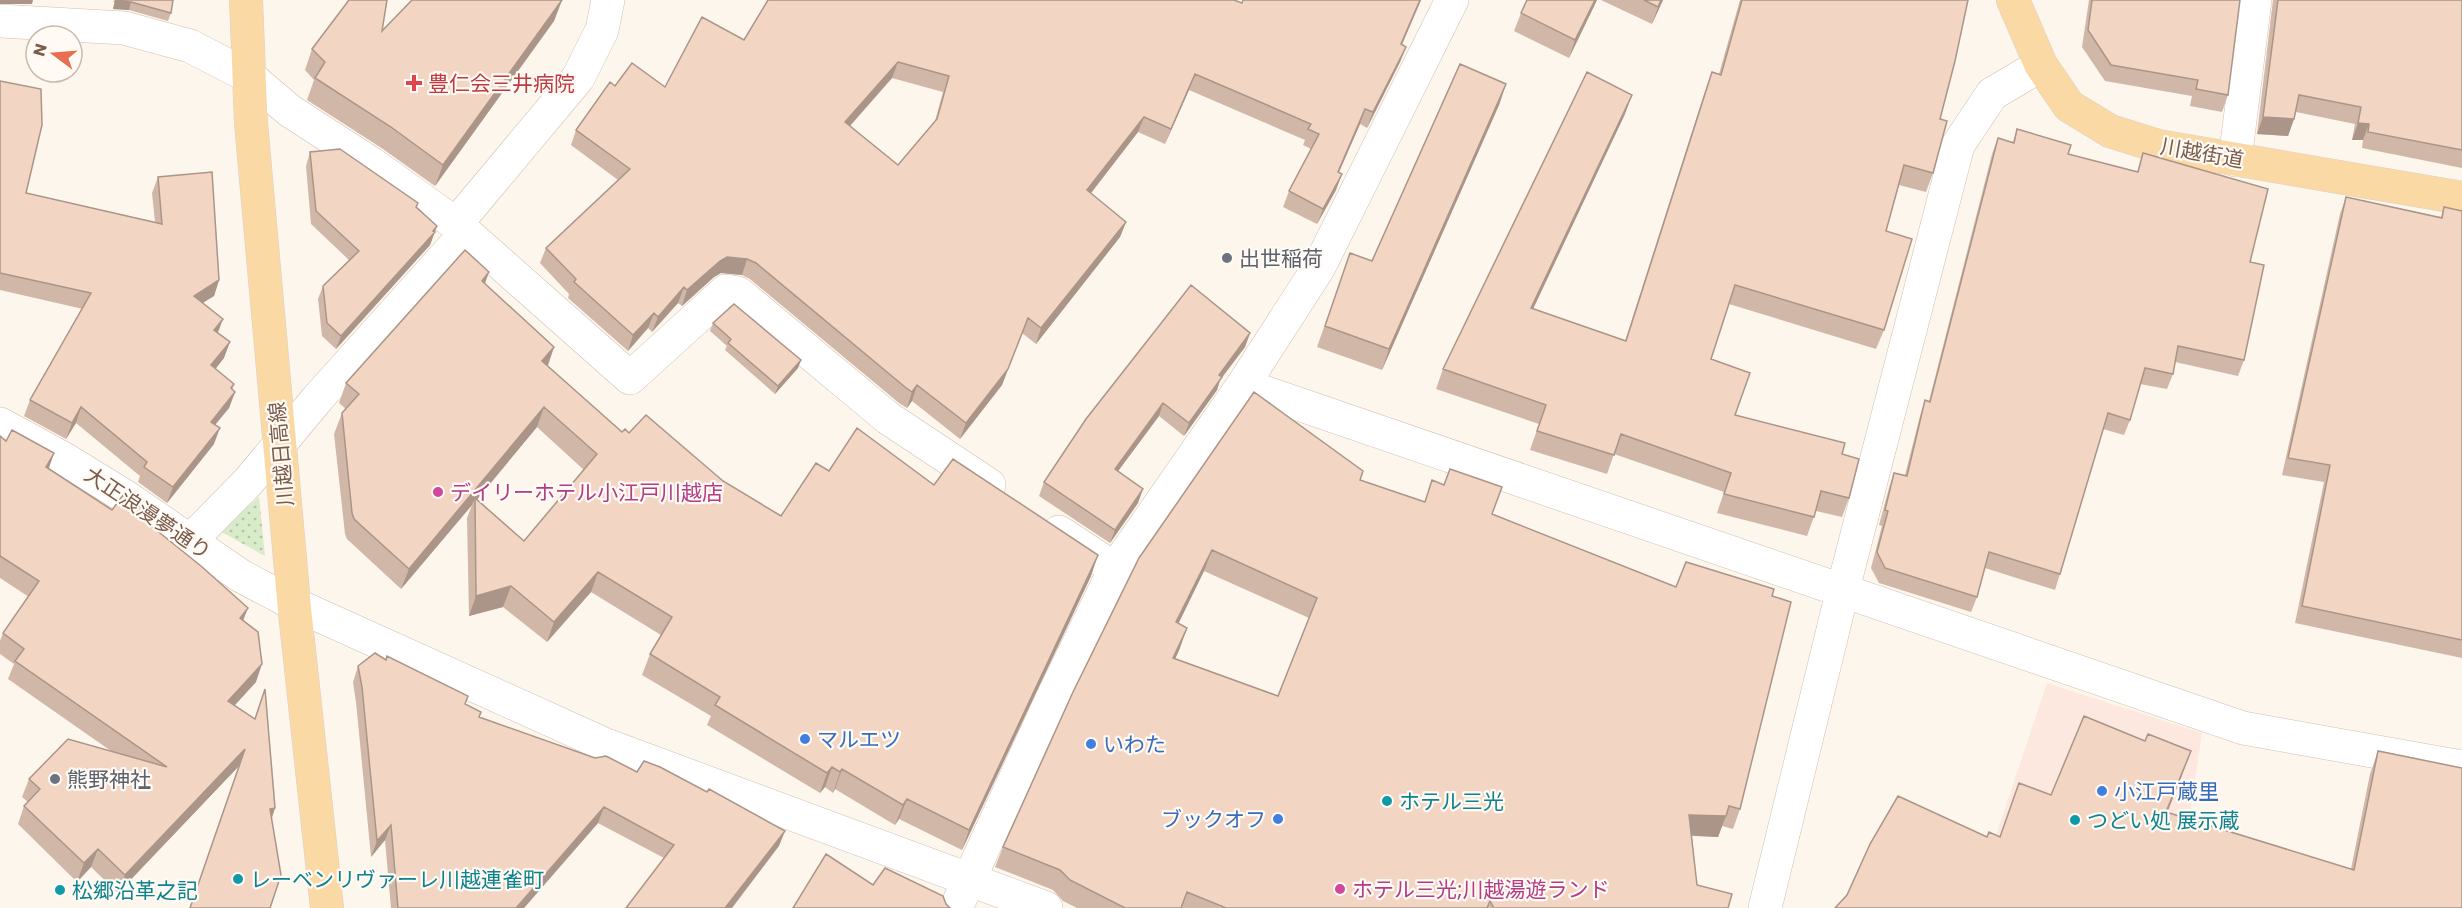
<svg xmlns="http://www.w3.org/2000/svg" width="2462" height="908" font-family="Poppins,'Noto Sans JP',sans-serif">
<defs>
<pattern id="grass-dots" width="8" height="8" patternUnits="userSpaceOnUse" patternTransform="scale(1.5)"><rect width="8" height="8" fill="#d8ecc9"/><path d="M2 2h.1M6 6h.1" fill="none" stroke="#b4c2a5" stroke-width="1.8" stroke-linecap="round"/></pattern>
</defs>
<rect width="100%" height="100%" fill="#fdf6ec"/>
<path fill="#fde8e0" d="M2047,683L2202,733L2176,908H1951L1990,853Z"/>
<path fill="url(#grass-dots)" d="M259,497L265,556L218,530Z"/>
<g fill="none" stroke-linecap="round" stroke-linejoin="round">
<defs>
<path id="minor" d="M0,21L124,28L190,46L250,77L290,111L372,164L456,224L630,378L726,291L738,293L888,418L989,485
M2235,160L2255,0
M456,224L578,78L602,30L608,0
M1243,385L2243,728L2462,767
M0,424L66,460L126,497L241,576L294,604L606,745L1046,908
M1059,532L1115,569
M190,541L248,482L318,398L466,233
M956,908L1049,705L1115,569L1243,385L1319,267L1452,0
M1765,908L1843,589L1958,145L1992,94L2041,65"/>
<path id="primary" d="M246,0L251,123L294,604L327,908
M2013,0L2041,65L2069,106L2110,131L2158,146L2462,198"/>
</defs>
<use href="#minor" stroke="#d1beb0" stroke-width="34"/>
<use href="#primary" stroke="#dad1cd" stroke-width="34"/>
<use href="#minor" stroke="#fff" stroke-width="33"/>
<use href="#primary" stroke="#fbd9a5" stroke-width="33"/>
</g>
<path fill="#d1b7a8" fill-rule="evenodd" d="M115,0H173L171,13L168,21L129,10L113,9Z
M562,0L554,21L435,186L383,149L307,100L314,80L305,70L312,49L382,31Z
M1243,0H1421L1402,45L1406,47L1400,62L1367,128L1360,124L1339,172L1336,190L1317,224L1283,207L1289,191L1311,149L1303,145L1305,140L1189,90L1165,144L1138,132L1091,193L1126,222L1120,237L1036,344L1022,333L1002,385L960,439L912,401L907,408L899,403L750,279L742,275L721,273L714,277L682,306L678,303L652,332L648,328L628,351L568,298L569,294L540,263L546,248L618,180L571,145L576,130L615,86L665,87L744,40L1242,3ZM892,78L943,92L935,121L898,165L850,126Z
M1527,0H1597L1569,58L1514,31L1521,13Z
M1601,0H1663L1652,24Z
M1740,0H1968L1940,119L1933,173L1926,192L1899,185L1886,231L1884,330L1876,349L1729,304L1711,359L1735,415L1842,454L1849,498L1842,517L1816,511L1807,536L1717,513L1724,492L1614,454L1607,474L1530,450L1539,424L1436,389L1443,369L1625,114L1533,309L1625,341L1705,91L1712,72L1719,74Z
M2089,0H2240L2228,95L2222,112L2190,106L2192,96L2105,81L2082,47Z
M2273,0H2462V168L2362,148L2363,140H2352L2355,124L2296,112L2294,119L2288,136L2257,134Z
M0,81L26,193L155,222L152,193L158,177L219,280L214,296L203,303L218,332L224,358L215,369L234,384L232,390L235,392L229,408L215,425L214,444L167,503L138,482L140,476L76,423L66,439L24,416L30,400L83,309L0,290Z
M1506,84L1499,105L1382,370L1317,347L1350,253L1372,261Z
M2017,129L2068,154L2137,172L2143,153L2250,262L2244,360L2238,376L2175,362L2173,374L2167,389L2140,384L2130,420L2124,435L2103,429L2060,574L2055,590L1985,568L1977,597L1971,612L1879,583L1871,568L1882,526L1879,525L1889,488L1894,473L1905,475L1920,416L1925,400L1929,401L1992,154L1998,138L2013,142Z
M310,152L418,203L417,207L437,226L430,245L336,349L322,336L318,299L323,286L349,260L311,224L306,166Z
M2346,197L2441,217L2444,207L2462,211V658L2295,623L2324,482L2282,475L2340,214Z
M485,284L554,347L548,366L622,432L629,433L723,481L781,516L829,471L934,485L1091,576L962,850L899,819L895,825L835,789L833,793L825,787L820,793L707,725L711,716L642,675L650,654L661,635L591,592L547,642L503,607L469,616L467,518L472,505L401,589L347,539L345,534L334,434L342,413L346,409L339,403L346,383ZM537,427L584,470L524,541L477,499Z
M713,323L801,360L798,368L775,394L725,350L727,346L710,331Z
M1250,333L1245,347L1220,380L1217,390L1184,436L1159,416L1118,471L1138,503L1110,543L1039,496L1044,482Z
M0,436L112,510L147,523L243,621L256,682L235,705L275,808L272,818L238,767L118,893L91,867L77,882L18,824L24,806L28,802L22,797L29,779L111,751L8,679L14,664L0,654V641L3,633L29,597L0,578Z
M1360,480L1424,502L1492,514L1676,587L1772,596L1740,809L1733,829L1722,826L1718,837L1692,836L1697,885L1728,908H1077L1063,901L1053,890L995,867L1003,847L1139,558ZM1204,571L1309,618L1278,696L1175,659L1180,648L1178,624Z
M358,666L465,704L480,717L779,846L664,858L598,823L524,908H391L385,840L371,857L356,702L353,682Z
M2378,751L2462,908L1987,837H2000L2051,795L2182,775L2167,812L2351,869L2370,774Z"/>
<path fill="#aa9588" d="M0,0H33L32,4H0Z
M562,0L554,21L435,186L443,165Z
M1420,0H1421L1395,60L1401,44Z
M1595,0H1597L1569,58L1575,40Z
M1661,0H1663L1652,24L1658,7Z
M115,1L131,2L129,10L113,9Z
M1406,47L1400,62L1367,128L1373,112Z
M898,62L892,78L840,137L845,122Z
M1195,74L1189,90L1165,144L1171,129Z
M1506,84L1499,105L1382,370L1389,349Z
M1632,95L1625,114L1524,328L1531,308Z
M1365,109L1360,124L1332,188L1338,172Z
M1144,117L1138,132L1081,206L1087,190Z
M2263,117L2294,119L2288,136L2257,134Z
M2358,123L2369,124L2363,140H2352Z
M1342,174L1336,190L1317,224L1323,209Z
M1126,222L1120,237L1036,344L1041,328Z
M437,226L430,245L336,349L341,336Z
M727,257L747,259L742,275L721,273L714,277L682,306L687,290L720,261Z
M489,272L482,292V281Z
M219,280L214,296L189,311L194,296Z
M684,287L678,303L652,332L658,317Z
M654,313L648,328L628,351L633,335Z
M223,319L217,335L214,330Z
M1022,333L1002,385L960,439L966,423Z
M1250,333L1245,347L1220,380L1217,390L1184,436L1189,423L1219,375Z
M230,342L224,358L206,381L211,365Z
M554,347L547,367L542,361Z
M801,360L798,368L775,394L778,386Z
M917,385L912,401L907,408L912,392Z
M235,392L229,408L205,437L211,422Z
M1163,403L1159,416L1110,482L1115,469Z
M81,407L76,423L66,439L72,423Z
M544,407L537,427L475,502V498L472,505L401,589L409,569Z
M220,428L214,444L167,503L173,487Z
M54,453L48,471L46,467Z
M1143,489L1138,503L1110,543L1115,530Z
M1212,550L1204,571L1169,643L1176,622Z
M1098,555L1091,576L962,850L969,830Z
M598,572L591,592L547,642L554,622Z
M511,586L503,607L469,616L476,596Z
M248,608L241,626L240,618Z
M1187,628L1180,648L1166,679L1173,658Z
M262,664L256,682L222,719L228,701Z
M245,749L238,767L118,893L125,875Z
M2191,751L2182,775L2158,836L2166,812Z
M832,767L825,787L820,793L827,773Z
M842,769L835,789L833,793L840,772Z
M907,799L899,819L895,825L903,805Z
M604,807L598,823L524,908H517Z
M275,808L269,826L270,809Z
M1689,815L1726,816L1718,837L1682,835Z
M391,825L385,840L371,857L377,841Z
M785,831L779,846L732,908H725Z
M98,849L91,867L77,882L84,863Z"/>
<path fill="#f3d5c3" stroke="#aa9588" stroke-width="1.5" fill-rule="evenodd" d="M116,0H173L171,13L131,2L115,1Z
M349,0H387L382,31L412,0H562L443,165L391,127L315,78L325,62L312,49Z
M768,0H1234L1242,3L1243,0H1420L1401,44L1406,47L1373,112L1365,109L1338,172L1342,174L1323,209L1289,191L1319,134L1308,129L1311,124L1195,74L1171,129L1144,117L1087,190L1126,222L1041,328L1028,318L1008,369L966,423L917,385L912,392L905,387L756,263L747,259L727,257L720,261L687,290L684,287L658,317L654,313L633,335L574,282L576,279L546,248L630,169L576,130L610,82L615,86L632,63L665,87L702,17L744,40ZM898,62L949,76L937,119L898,165L845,122Z
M1527,0H1595L1575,40L1521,13Z
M1644,0H1661L1658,7Z
M1742,0H1968L1955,61L1940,119L1947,121L1933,173L1904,165L1886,231L1912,239L1884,330L1735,285L1711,359L1750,373L1735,415L1845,443L1842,454L1859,459L1849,498L1821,491L1814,517L1724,494L1731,473L1621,434L1614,455L1537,431L1546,405L1443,369L1587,72L1632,95L1531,308L1626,341L1712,72L1721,75Z
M2092,0H2240L2228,95L2196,89L2198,80L2111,65L2088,30Z
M2278,0H2462V150L2368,132L2369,124L2358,123L2361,107L2299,95L2294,119L2263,117Z
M1460,64L1506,84L1389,349L1325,326L1350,253L1372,261Z
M0,81L41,89L42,125L26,193L162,224L158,177L212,172L219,280L194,296L223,319L214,330L230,342L211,365L234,384L231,388L235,392L211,422L220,428L173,487L144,467L147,462L81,407L72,423L30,400L91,293L0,273Z
M2017,129L2071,145L2068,154L2138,172L2143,153L2268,189L2250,262L2264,265L2244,360L2178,346L2173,374L2145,368L2130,420L2108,413L2060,574L1989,552L1977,597L1885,568L1877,552L1888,511L1885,510L1894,473L1907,476L1925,400L1930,402L1998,138L2014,143Z
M340,149L418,203L416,207L437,226L433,231L435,232L341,336L327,323L323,286L359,251L316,211L310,152Z
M2346,197L2442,218L2444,207L2462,211V640L2302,606L2330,465L2288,458Z
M465,250L489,272L482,281L554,347L542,361L622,432L625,429L629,433L646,415L723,481L781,516L816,463L829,471L857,428L934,485L953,459L1098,555L969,830L907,799L903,805L842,769L840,772L832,767L827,773L715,705L720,697L650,654L672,617L598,572L554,622L511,586L476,596L475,498L524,541L597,454L544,407L409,569L354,519L352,513L342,413L359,394L346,383Z
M1191,285L1250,333L1219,375L1222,377L1189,423L1163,403L1115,469L1143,489L1115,530L1044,482L1086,419Z
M734,304L801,360L778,386L728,343L731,339L713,323Z
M1254,392L1363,471L1360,480L1425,502L1432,480L1444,485L1450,469L1502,487L1492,514L1676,587L1686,562L1774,589L1772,596L1791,602L1740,809L1729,806L1726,816L1689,815L1697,885L1732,894L1728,908H1494L1490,901L1487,908H1226L1187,892L1181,908H1125L1070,880L1060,870L1003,847L1073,692L1139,558ZM1212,550L1317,598L1278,696L1173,658L1187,628L1176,622Z
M12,430L54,453L46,467L112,510L123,495L151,514L145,521L201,566L248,608L240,618L258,632L262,664L228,701L255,719L265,689L275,808L270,809L281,875L270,908H190L245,749L125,875L98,849L84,863L24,806L40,789L29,779L68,739L167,767L15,661L24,649L3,633L39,581L0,556V436L6,441Z
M375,653L386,660L387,656L468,696L465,704L481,712L479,717L595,758L606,756L637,772L644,761L660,767L707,792L709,789L785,831L725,908H626L674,845L604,807L517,907L518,908H398L391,825L377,841L362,687L358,666Z
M2084,716L2145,741L2148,734L2191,751L2166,812L2354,870L2378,751L2462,768V908H1835L1847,895L1870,844L1898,796L1987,837L1989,832L2000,837L2019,783L2051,795Z
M826,854L873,885L885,868L943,896L946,904L950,908H793Z"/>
<path fill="#e0444e" stroke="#fffaf3" stroke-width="2" d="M411 74h6v6h6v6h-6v6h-6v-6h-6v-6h6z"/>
<g fill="#6b7280" stroke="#fffaf3" stroke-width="2">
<circle cx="1227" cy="258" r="6"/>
<circle cx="55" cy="779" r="6"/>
</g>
<g fill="#d1479c" stroke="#fffaf3" stroke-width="2">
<circle cx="438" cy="492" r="6"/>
<circle cx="1340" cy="889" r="6"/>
</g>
<g fill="#3f7fe0" stroke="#fffaf3" stroke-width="2">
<circle cx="805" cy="739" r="6"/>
<circle cx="1091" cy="744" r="6"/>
<circle cx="2102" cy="791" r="6"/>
<circle cx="1278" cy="819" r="6"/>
</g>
<g fill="#0f9aa8" stroke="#fffaf3" stroke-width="2">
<circle cx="1387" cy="801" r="6"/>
<circle cx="2075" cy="820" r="6"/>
<circle cx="238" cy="879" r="6"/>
<circle cx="60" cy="890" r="6"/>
</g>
<g text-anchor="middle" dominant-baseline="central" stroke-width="4.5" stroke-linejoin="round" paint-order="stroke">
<g font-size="21" fill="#be3a42" stroke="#fffaf3" text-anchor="start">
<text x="428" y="83">豊仁会三井病院</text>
</g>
<g font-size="21" fill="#7a5c4d" stroke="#fffaf3">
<text transform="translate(2202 153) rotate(10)">川越街道</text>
<text transform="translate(281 454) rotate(-95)">川越日高線</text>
<text transform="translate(148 513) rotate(34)">大正浪漫夢通り</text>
</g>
<g font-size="21" fill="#5b616d" stroke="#fffaf3" text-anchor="start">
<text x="1239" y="258">出世稲荷</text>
<text x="67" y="779">熊野神社</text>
</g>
<g font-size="21" fill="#b23c85" stroke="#fffaf3" text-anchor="start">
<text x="450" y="492">デイリーホテル小江戸川越店</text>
<text x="1352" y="889">ホテル三光;川越湯遊ランド</text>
</g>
<g font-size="21" fill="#366cbe" stroke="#fffaf3" text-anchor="start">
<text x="817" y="739">マルエツ</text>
<text x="1103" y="744">いわた</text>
<text x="2114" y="791">小江戸蔵里</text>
<text x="1266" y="819" text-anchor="end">ブックオフ</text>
</g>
<g font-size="21" fill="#0d838f" stroke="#fffaf3" text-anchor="start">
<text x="1399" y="801">ホテル三光</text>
<text x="2087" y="820">つどい処 展示蔵</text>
<text x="250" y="879">レーベンリヴァーレ川越連雀町</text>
<text x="72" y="890">松郷沿革之記</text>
</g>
</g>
<g transform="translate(54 54) rotate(286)"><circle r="28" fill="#fffaf3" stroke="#cabbb1" stroke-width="1.5"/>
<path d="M0-4.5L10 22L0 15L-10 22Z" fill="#e76f51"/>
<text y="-9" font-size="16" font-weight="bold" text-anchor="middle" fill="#7a5c4d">N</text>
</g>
</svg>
